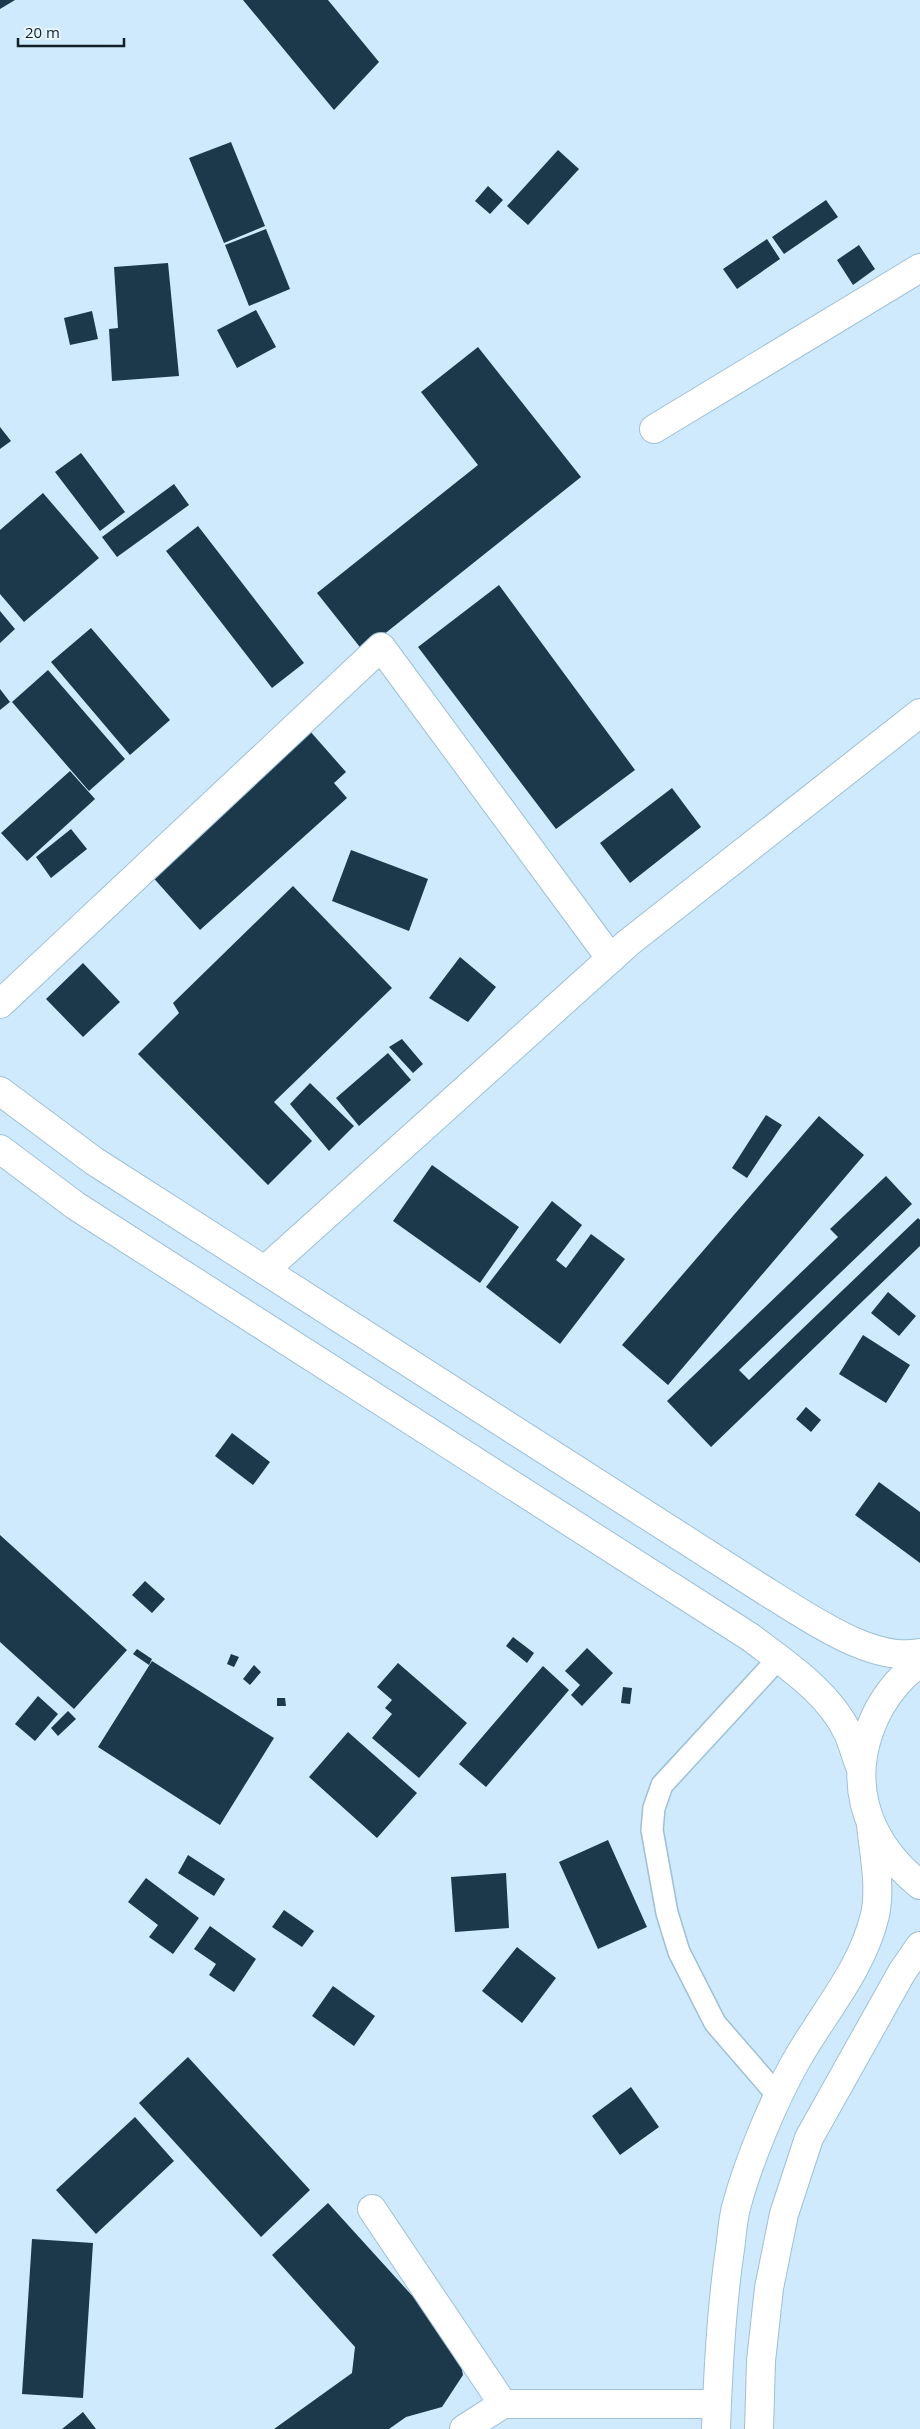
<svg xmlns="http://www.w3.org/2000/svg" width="920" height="2429" font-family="'Open Sans',sans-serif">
<rect width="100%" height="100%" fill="#ceeafc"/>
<path fill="#1b394b" d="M0,0H15L0,9Z
M243,0H328L379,62L334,110Z
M231,142L265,226L224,243L189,158Z
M558,150L579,169L528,225L507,206Z
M488,186L503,200L490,214L475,201Z
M826,200L838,217L784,254L772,237Z
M266,229L290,289L249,306L225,245Z
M767,239L780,259L737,289L723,269Z
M859,245L875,269L853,285L837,260Z
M168,263L179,376L112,381L109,329L118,328L114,267Z
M256,310L276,347L237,368L217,330Z
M92,311L98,339L70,345L64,318Z
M478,347L581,477L363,651L317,593L478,465L421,392Z
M0,427L11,441L0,449Z
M81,453L125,512L100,531L55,472Z
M174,484L189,505L117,557L102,537Z
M43,493L99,558L24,622L0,594V530Z
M198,526L304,663L272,688L166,551Z
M499,585L635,770L556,829L418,647Z
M0,611L15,629L0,643Z
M91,628L170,720L130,755L51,662Z
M48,670L125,759L89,791L12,702Z
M0,689L10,702L0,710Z
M309,730L346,772L334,783L347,798L200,930L149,873Z
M70,771L95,799L27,861L1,833Z
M672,788L701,827L630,883L600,843Z
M71,829L87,849L51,878L36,857Z
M351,850L428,879L409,931L332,901Z
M293,886L392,988L274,1102L312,1141L268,1185L138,1054L179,1013L173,1003Z
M460,957L496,987L468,1022L429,998Z
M83,963L120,1002L83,1037L46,999Z
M402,1039L423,1064L413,1073L389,1047Z
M388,1053L411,1080L359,1126L336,1098Z
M310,1083L354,1126L329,1151L290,1104Z
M766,1115L782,1125L747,1178L732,1168Z
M819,1116L864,1155L668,1385L622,1345Z
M432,1165L519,1227L480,1283L393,1221Z
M886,1176L912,1204L739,1370L749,1380L918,1218L920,1220V1246L711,1447L667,1401L838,1237L830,1229Z
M552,1201L582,1225L556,1260L566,1268L591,1234L625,1259L560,1344L486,1287Z
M888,1292L916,1316L899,1336L871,1313Z
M863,1335L910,1365L886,1403L839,1374Z
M806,1407L821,1420L811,1432L796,1419Z
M232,1433L270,1462L253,1485L215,1456Z
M879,1482L920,1512V1563L855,1515Z
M0,1535L127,1650L74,1709L0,1642Z
M145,1581L165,1599L152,1613L132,1595Z
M513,1637L534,1653L527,1663L506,1646Z
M587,1648L613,1673L582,1706L571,1695L580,1685L565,1671Z
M137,1649L152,1659L149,1665L133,1654Z
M231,1654L239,1657L234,1667L227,1664Z
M152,1661L274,1738L220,1825L98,1747Z
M398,1663L467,1723L419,1778L372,1738L392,1714L385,1708L392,1700L377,1687Z
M254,1665L261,1672L250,1685L243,1679Z
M543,1666L569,1690L486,1787L459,1764Z
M623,1687L632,1688L630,1704L621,1703Z
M38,1696L58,1714L35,1741L15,1724Z
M277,1698H285L286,1706H277Z
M68,1711L76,1719L58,1736L51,1728Z
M348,1732L417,1793L377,1838L309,1777Z
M608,1840L647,1927L598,1949L559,1862Z
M188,1855L225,1879L214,1896L178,1873Z
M506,1873L509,1928L455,1932L451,1877Z
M146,1878L199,1918L173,1954L149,1937L158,1925L128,1902Z
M284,1910L314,1931L302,1947L272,1927Z
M210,1926L256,1959L234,1992L209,1975L216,1964L194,1949Z
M517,1947L556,1978L522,2023L482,1991Z
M333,1986L375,2016L354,2046L312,2016Z
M188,2057L310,2190L261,2237L139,2103Z
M631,2087L659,2127L620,2155L592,2116Z
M135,2117L174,2161L96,2234L56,2190Z
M328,2203L457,2345L463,2375L442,2407L406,2417L389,2429H274L352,2373L355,2347L272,2255Z
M32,2239L93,2243L83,2398L22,2394Z
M83,2412L96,2429H62Z"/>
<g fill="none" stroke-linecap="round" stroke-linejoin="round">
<defs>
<path id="lane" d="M778,1659L662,1785L654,1808L652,1830L667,1913L679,1952L715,2023L779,2097"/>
<path id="street" d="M654,429L920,268
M0,1004L381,647L611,959
M265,1270L628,943L920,713
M372,2209L503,2404H717
M464,2429L503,2404
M716,2429C718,2371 721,2313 729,2256C732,2239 732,2220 737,2204C749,2160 774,2100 796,2061C823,2013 862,1970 875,1915C881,1887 874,1854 871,1825
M759,2429L761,2361L769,2288L784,2214L809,2138L902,1972L920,1946"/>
<path id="secondary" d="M0,1091L94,1161L767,1592C807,1616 871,1663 920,1653
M0,1149L76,1206L750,1637C784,1663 829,1692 848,1733C853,1744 856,1757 861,1769
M920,1664C903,1673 888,1693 879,1709C844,1776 863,1839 920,1885"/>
</defs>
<use href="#lane" stroke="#9fc0d7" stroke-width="24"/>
<use href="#street" stroke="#9fc0d7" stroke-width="30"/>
<use href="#secondary" stroke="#9fc0d7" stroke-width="30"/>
<use href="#lane" stroke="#fff" stroke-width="21"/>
<use href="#street" stroke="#fff" stroke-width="28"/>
<use href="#secondary" stroke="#fff" stroke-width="28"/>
</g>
<path d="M18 38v8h106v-8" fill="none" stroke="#132029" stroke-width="2.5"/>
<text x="25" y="38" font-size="15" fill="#132029" stroke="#e7f5fe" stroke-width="4" paint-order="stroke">20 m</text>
</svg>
